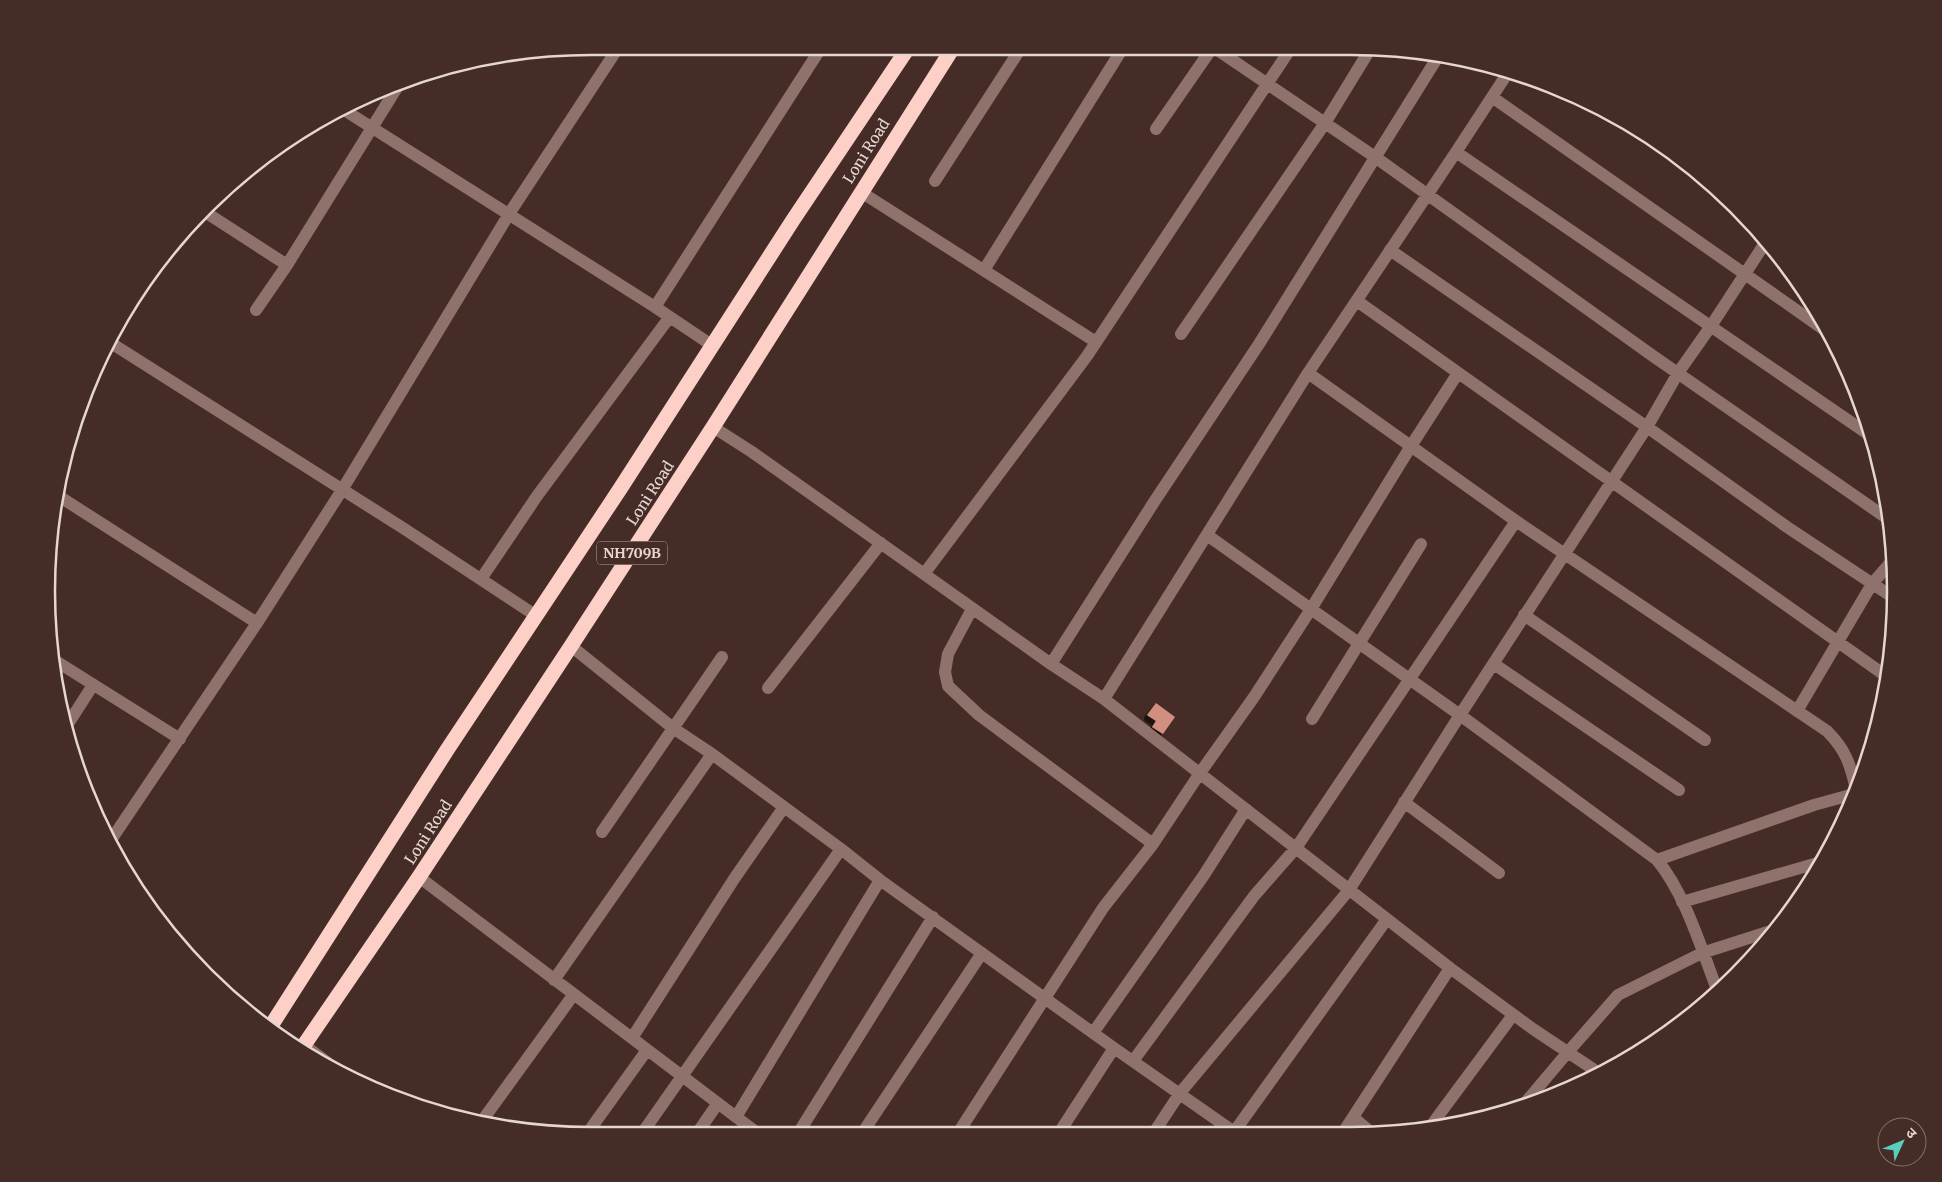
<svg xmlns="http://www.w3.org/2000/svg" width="1942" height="1182" font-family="Merriweather,'Noto Sans Devanagari',serif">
<defs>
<filter id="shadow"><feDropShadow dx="-4.5" dy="4.5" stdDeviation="0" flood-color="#0009"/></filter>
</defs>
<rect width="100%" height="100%" fill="#452c26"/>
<path fill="#d28e7f" filter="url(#shadow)" d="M1156,703L1175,717L1163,734L1152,727L1156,721L1147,715Z"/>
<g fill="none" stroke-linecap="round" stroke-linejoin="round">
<path stroke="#8f726b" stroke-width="12" d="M1219,51L1375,157L1653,356L1891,521
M1492,97L1829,333
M341,108L655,307L713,346
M1156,129L1210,51
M1456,152L1871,436
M935,181L1019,51
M861,192L1096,342
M202,210L287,265
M1390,250L1647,427L1787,527L1894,598
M984,270L1121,51
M1357,301L1886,676
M655,307L819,51
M256,310L287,265L401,81
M1181,334L1325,123L1369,51
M111,343L403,528L535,615
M1308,373L1516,521L1827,731C1846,750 1850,764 1856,789
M713,427L752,452L1051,664L1104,699L1450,968L1533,1029L1599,1073
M57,495L257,623
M1207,535L1460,715L1657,860C1685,893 1702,951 1718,992
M924,574L1087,356L1289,51
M481,579L537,496L669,318
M972,609L948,654L945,672L948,686L979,715L1153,844
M1524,615L1705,740
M571,646L673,728L712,754L841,849L880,880L1114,1048L1237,1134
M51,658L180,739
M1051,664L1154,502L1259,344L1439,55
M1494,664L1679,790
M768,688L881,543
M1104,699L1308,373L1456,152L1507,74
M1797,711L1872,584L1892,561
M1312,719L1421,544
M66,727L93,685
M1404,802L1499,873
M602,832L722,657
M109,843L257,623L342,490L509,214L616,51
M1657,860L1814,805L1854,794
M419,877L756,1132
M1682,902L1821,862
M554,980L712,754
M1093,1033L1204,875L1246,809
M632,1038L734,879L784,807
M304,1045L327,1062
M1133,1061L1254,896L1296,848L1516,521
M1525,1103L1568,1052L1618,995L1702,953L1777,929
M736,1117L880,880
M1353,1117L1374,1135
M482,1121L574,994
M1430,1127L1513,1015
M589,1131L647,1050
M643,1132L841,849
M698,1132L718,1103
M799,1132L933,917
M863,1132L982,953
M1234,1132L1387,919
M958,1133L1103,908L1153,844L1200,773L1254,697L1311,609L1411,446L1458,373
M1059,1133L1114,1048
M1153,1134L1180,1093L1349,890L1460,715L1647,427L1678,373L1711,326L1767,240
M1342,1134L1450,968"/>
<path stroke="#fcd0c6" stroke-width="15" d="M269,1029L447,750L620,489L793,220L906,51
M302,1048L419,877L571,646L713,427L951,51"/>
</g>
<g text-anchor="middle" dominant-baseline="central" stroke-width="5" stroke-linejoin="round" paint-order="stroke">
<rect fill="#452c26" stroke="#b6a29e" stroke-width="1" x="597" y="541.5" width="70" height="23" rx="4"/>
<g font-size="14" font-weight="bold" fill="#e6d5d1">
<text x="632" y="553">NH709B</text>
</g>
<g font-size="15" fill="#e6d5d1" stroke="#452c26">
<text transform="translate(866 151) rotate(-58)">Loni Road</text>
<text transform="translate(650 493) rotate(-57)">Loni Road</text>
<text transform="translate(428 832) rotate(-57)">Loni Road</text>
</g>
</g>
<path d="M0 0H1942V1182H0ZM591 55H1351A536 536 0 0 1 1887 591V591A536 536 0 0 1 1351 1127H591A536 536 0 0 1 55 591V591A536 536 0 0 1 591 55Z" fill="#452c26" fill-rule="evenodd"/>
<path fill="none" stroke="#e6d5d1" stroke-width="2.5" d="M591 55H1351A536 536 0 0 1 1887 591V591A536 536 0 0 1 1351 1127H591A536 536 0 0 1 55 591V591A536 536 0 0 1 591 55Z"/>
<g transform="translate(1902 1142) rotate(46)"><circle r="24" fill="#452c26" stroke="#85706a"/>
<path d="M0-4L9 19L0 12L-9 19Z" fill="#59cebf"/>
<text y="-8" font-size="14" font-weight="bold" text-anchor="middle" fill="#e6d5d1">उ</text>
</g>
</svg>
